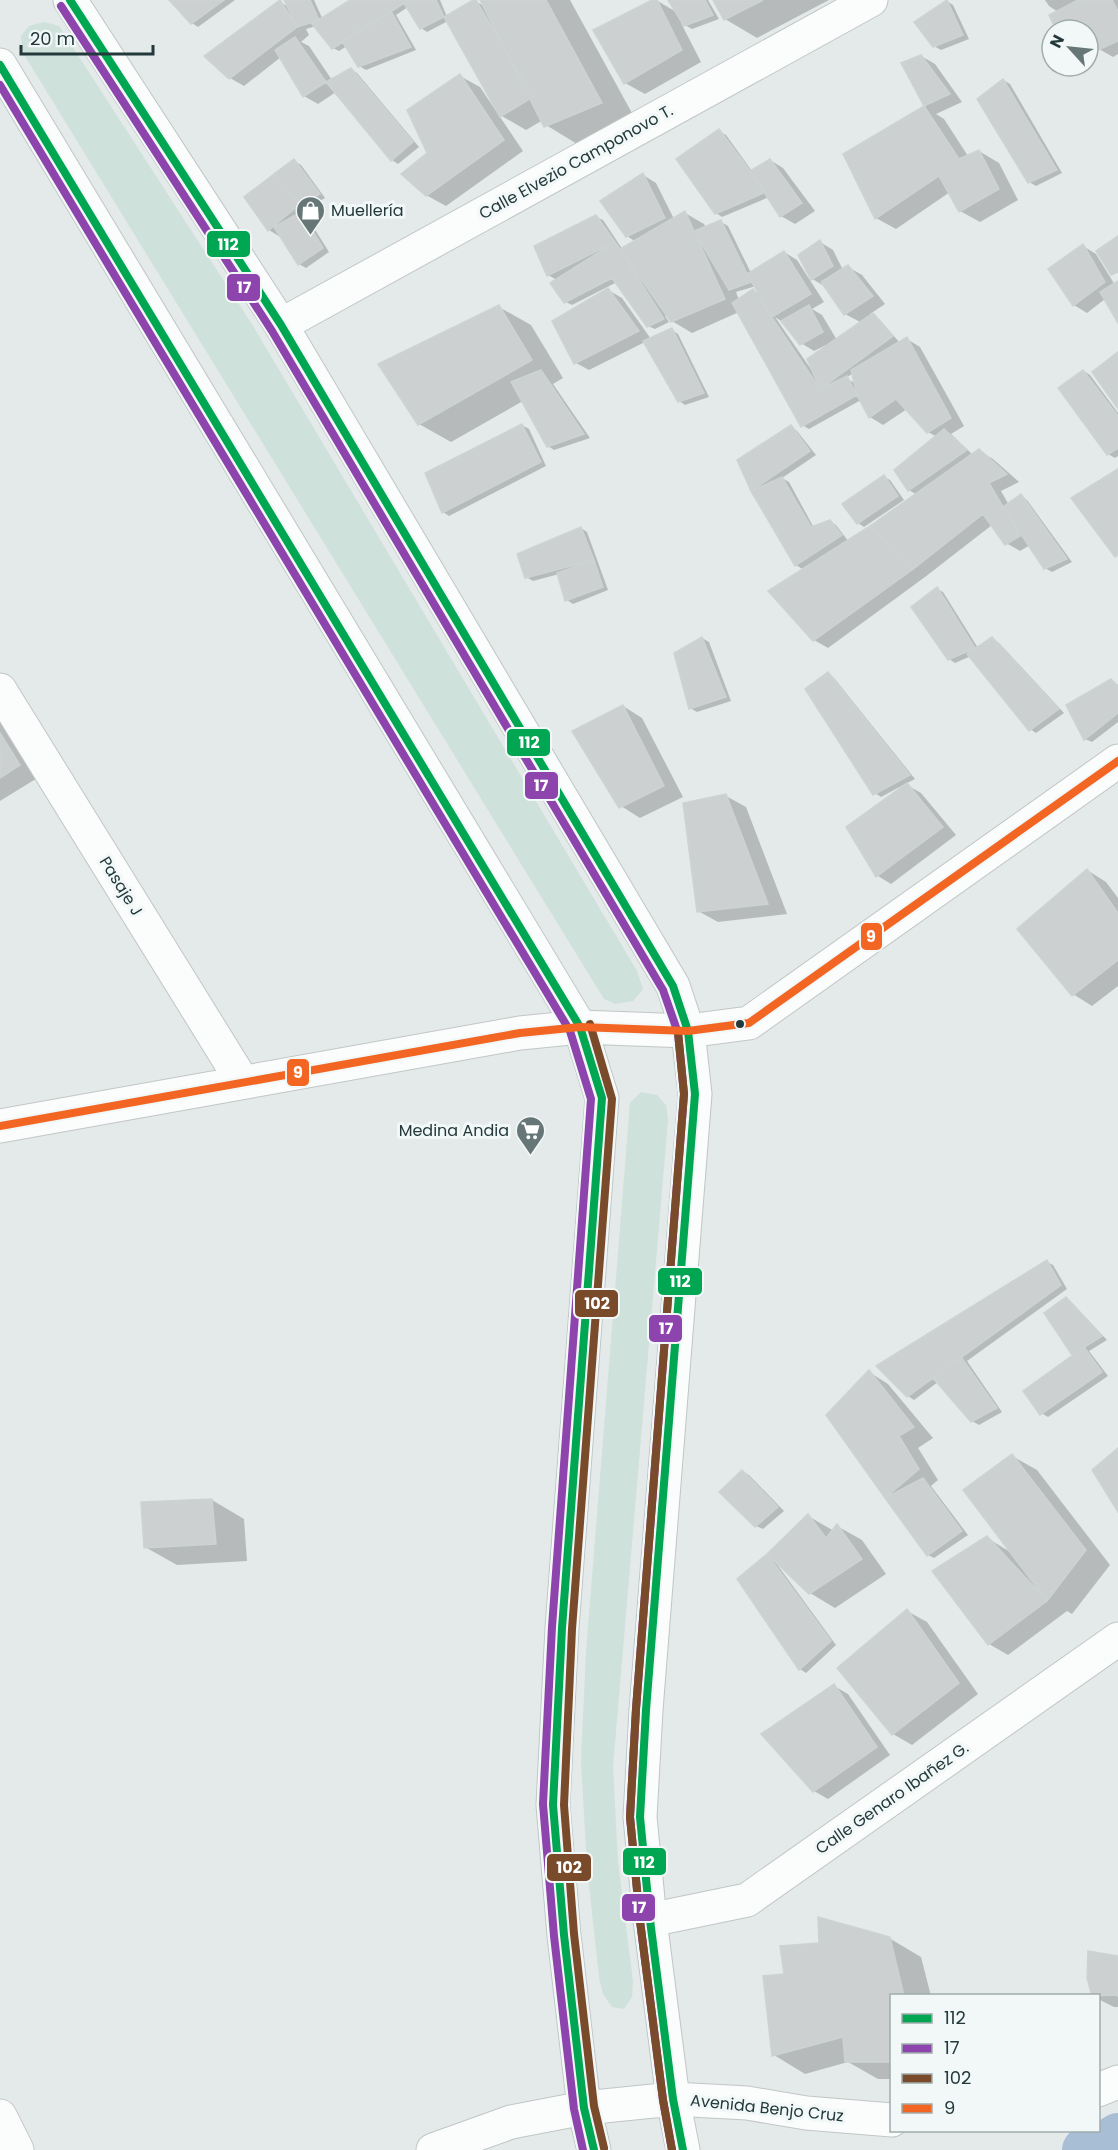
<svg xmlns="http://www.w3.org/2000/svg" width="1118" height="2150" font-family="Poppins,sans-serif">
<rect width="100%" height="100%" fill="#e4e9e9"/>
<path fill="#cee1db" d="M44,22L59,26L253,326L637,971L643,989L633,1001L615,1004L604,999L23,53L21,36L29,26Z
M641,1092L657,1095L666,1105L668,1120L613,1767L618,1861L633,1982L632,1997L624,2009L612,2007L603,1994L599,1977L587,1867L581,1761L586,1652L630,1103Z"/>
<path fill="#0003" fill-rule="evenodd" d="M171,0H235L198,27L192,23Z
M286,0H314L323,20L354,0H440L447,17L475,1L486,7L482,0H570L638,124L582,147L546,125L543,120L526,130L500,115L448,21L427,32L421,28L408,7L396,15L416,50L366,70L359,66L347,46L339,51L333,48L316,26L306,29L309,35L301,42L309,46L332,80L351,70L357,73L419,147L398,164L392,160L336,92L318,104L304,96L281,57L244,86L230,78L280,2L290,8Z
M656,0L678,13L670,0H708L719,19L692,29L681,23L701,62L645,94L625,83Z
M715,0H829L757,38L725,19Z
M1045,0H1118V54L1113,57L1099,49L1093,34L1088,37V30H1058V12L1049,6Z
M947,1L953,5L969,39L941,50L934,46Z
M921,56L935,64L962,102L936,114L944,119L968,156L979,151L999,163L1018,200L980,222L960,211L950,192L896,229L876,218L845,155L926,107L903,64Z
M460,76L480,87L523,151L446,206L426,195L429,154Z
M1003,80L1010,84L1062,173L1036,186L1029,182Z
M719,131L726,135L752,171L770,160L783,168L815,211L795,224L781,216L769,197L722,217L716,213Z
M294,161L301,165L325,198L307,208L311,213L307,217L329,252L306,268L299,264L282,238L269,230L246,198Z
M643,175L656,183L674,219L685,213L704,224L706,228L721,222L728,226L751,273L784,252L797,260L824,302L812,309L822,315L837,340L862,323L845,314L827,288L811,278L820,242L833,250L843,270L848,267L862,275L885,304L870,314L879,319L900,343L907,339L920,347L964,426L951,434L973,455L979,451L993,459L1019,482L1001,491L1009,505L1021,496L1027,500L1072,562L1052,572L1045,568L1030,545L1020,551L1006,543L992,525L925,577L828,648L814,640L804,570L796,565L753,490L739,460L791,427L797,431L816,455L782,478L789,482L814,528L830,522L836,525L849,542L917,495L909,490L896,471L937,437L928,432L907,409L883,425L870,417L861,400L809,429L802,425L739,312L692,333L672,321L667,314L665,316L669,322L655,329L648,326L617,282L572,305L566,302L557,280L548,275L596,217L603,220L623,250L636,242L627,236ZM756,286L761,295L754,291L739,300L736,292ZM775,317L784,323L801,343L814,351L826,345L827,347L815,375ZM853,373L856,384L846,378Z
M1083,246L1096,254L1115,285L1118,283V320L1105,299L1087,313L1074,305Z
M608,290L622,298L651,339L672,330L678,334L709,397L685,405L679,401L645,342L589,370L576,363Z
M499,307L531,325L563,378L553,384L590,438L554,450L548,446L523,401L451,442L419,424Z
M1084,371L1090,375L1118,413V456L1115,458L1108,454Z
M522,425L529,429L546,466L449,516L443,512Z
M884,477L890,480L904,500L864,527L858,523Z
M581,528L587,532L608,590L573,604L567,600L559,574L533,581L526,577Z
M937,589L943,592L978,648L992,639L999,643L1064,713L1036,733L1030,729L971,656L955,663L949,659Z
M702,638L709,642L731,701L697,712L690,708Z
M828,674L834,678L915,779L905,784L921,793L956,835L891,884L878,876L848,827L906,786L905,784L881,797L875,793Z
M1111,681L1118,685V722L1092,742L1085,739Z
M623,706L642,718L683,797L640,818L621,806Z
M0,715L39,777L0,801Z
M726,796L746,807L787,914L718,922L698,911Z
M1087,870L1106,882L1118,898V986L1092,1006L1073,994Z
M1047,1262L1053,1265L1067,1289L967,1361L1002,1412L979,1425L972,1421L938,1382L914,1400L908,1396Z
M1066,1299L1072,1303L1107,1340L1089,1351L1108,1376L1048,1417L1041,1413L1074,1356L1046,1313Z
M869,1372L888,1384L933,1438L918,1448L938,1480L931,1486L968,1535L934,1558L928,1555L827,1415Z
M1012,1456L1037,1470L1110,1565L1072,1614L1067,1611L1008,1655L989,1644L987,1538L1012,1553Z
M743,1472L749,1475L784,1511L763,1529L756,1526Z
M212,1500L244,1519L247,1561L177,1565L145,1547Z
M808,1516L834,1531L837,1526L862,1540L886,1574L835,1608L810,1593L777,1562L776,1563L836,1645L806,1673L800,1669L739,1580Z
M907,1611L927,1622L978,1694L912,1745L893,1734Z
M834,1686L848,1694L890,1755L828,1799L814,1791L764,1734Z
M889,1938L921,1957L931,1996H892V2079H878L848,2062L805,2074L774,2055L786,1976L821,1945Z
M1118,1958V2007H1114L1098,1999V1996Z"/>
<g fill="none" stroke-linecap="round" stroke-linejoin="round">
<path stroke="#a7bed5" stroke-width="46" d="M1085,2150L1102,2146L1118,2136"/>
</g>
<path fill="#ccd0d0" stroke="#cdd2d2" stroke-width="1.5" d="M169,0H224L191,24Z
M280,0L297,27L229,79L204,56Z
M284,0H310L319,20L297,27Z
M350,0H405L406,2L332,49L312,24Z
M402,0H436L444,17L420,29Z
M473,0H476L533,97L500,117L444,17Z
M480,0H546L602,103L544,127Z
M652,0H657L682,50L624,84L593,30Z
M668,0H705L713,15L684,26Z
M713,0H763L724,20Z
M947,0L963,35L933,47L914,22Z
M1078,0H1112L1118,11V41L1098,50L1086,23L1075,30H1056L1049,15Z
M391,11L411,47L358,67L342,41Z
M295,37L326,82L303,97L275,50Z
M921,55L950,94L924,106L901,63Z
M351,68L413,142L391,161L326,82Z
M460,74L504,140L426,196L401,174L427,153L407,110Z
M1003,79L1057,170L1028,183L977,99Z
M924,106L959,159L979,150L999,189L959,212L939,176L875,219L843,154Z
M719,129L766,192L715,214L676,159Z
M294,159L320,194L299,205L274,174Z
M770,159L802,203L780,217L750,171Z
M643,173L665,218L626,237L600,201Z
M274,174L299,205L268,231L244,197Z
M685,211L725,299L671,322L620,249Z
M301,212L323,248L298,265L274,227Z
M596,215L615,242L547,276L534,246Z
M721,220L751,282L729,290L694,231Z
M1118,236V272L1111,275L1096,251Z
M820,240L833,266L811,280L798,255Z
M615,242L620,249L664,319L647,327L612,278L564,303L550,283Z
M1083,244L1105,282L1073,306L1048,269Z
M784,251L811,294L772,317L747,274Z
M848,265L873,296L844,315L821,282Z
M1118,281V323L1100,292Z
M608,288L639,331L574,364L552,321Z
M753,289L820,389L847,376L857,395L801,427L732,303Z
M499,305L532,360L418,425L378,364Z
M809,305L823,332L800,345L781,321Z
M873,313L893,336L820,389L807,359Z
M672,328L704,393L678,402L643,341Z
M907,337L951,418L927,433L896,399L869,418L857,395L851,370Z
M1118,352V409L1092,372Z
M541,370L584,434L547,447L511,382Z
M1083,370L1118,416V448L1107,455L1058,388Z
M522,424L541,462L442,513L425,473Z
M791,425L810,451L751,491L737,460Z
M944,429L967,450L908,491L894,470Z
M979,449L1007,474L989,483L1020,536L1005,545L983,514L912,570L870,526Z
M1118,469V555L1115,557L1071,498Z
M884,475L898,496L857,524L842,504Z
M782,477L811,527L830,520L842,535L795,566L751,491Z
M1021,494L1067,559L1044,569L1003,507Z
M870,526L912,570L813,641L768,591Z
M581,527L594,560L525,578L517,554Z
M594,560L603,587L565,601L557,573Z
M937,587L975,648L948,660L911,607Z
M702,637L726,697L689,709L674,653Z
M992,637L1059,709L1029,731L967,654Z
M828,672L910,775L873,795L805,689Z
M1111,679L1118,686V713L1084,740L1066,705Z
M623,705L664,786L619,808L572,731Z
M0,733L20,765L0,778Z
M907,783L943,827L876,877L846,827Z
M726,794L768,904L697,912L683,803Z
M1087,869L1118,913V960L1072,996L1017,929Z
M1047,1260L1061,1285L907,1397L876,1366Z
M1066,1297L1102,1336L1072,1355L1044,1313Z
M1084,1347L1102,1372L1040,1415L1023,1391Z
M961,1357L997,1408L971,1422L933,1378Z
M869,1370L914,1427L899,1436L919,1469L885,1498L826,1415Z
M1118,1448V1512L1092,1470Z
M1012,1454L1086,1550L1047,1601L963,1490Z
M742,1470L778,1507L755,1527L719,1492Z
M923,1478L962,1531L927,1556L885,1498Z
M212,1499L216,1544L144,1548L141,1502Z
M808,1514L826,1538L837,1524L862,1559L809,1594L767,1554Z
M987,1536L1047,1601L988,1645L932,1571Z
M767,1554L831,1641L799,1670L737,1579Z
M907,1609L959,1683L892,1735L837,1668Z
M834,1684L877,1747L813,1792L761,1734Z
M818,1917L890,1937L904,1996H892V2062H845L843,2037L772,2056L763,1976L784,1974L780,1946L819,1943Z
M1088,1951L1118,1956V1997L1117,1995L1092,1996L1087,1978Z"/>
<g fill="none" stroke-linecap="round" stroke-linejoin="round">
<defs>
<path id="minor" d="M281,325L871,0
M0,690L242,1081
M0,1126L520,1033L580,1027L688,1031L749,1023L1118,761
M650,1920L747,1900L1118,1639
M0,2116L17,2150"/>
<path id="tertiary" d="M1098,2090L1118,2082
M673,2099L747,2103L806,2113L892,2120"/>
<path id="secondary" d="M70,0L281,325L673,986L688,1031L695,1094L646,1710L640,1817L650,1920L673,2099L683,2150
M0,65L580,1027L602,1098L562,1628L553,1805L564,1935L584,2108L594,2150
M433,2150L511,2122L584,2108L673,2099"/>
</defs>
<use href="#minor" stroke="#c1c6c6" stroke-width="35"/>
<use href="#tertiary" stroke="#c1c6c6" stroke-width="35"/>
<use href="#secondary" stroke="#c0c6c6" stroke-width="35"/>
<use href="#minor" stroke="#fbfcfc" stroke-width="33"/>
<use href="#tertiary" stroke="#fbfcfc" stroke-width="33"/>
<use href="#secondary" stroke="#fbfcfc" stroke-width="33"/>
<defs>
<path id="bus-1" d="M70,0L281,325L673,986L688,1031L695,1094L646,1710L640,1817L650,1920L673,2099L683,2150
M0,65L580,1027L602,1098L562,1628L553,1805L564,1935L584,2108L594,2150"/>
<path id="bus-2" d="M61,6L272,331L663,990L678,1033L684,1094L636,1709L630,1817L640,1921L663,2100L672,2150
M0,85L570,1031L591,1099L552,1627L543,1804L554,1936L574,2109L583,2150"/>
<path id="bus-3" d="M590,1024L612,1099L572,1629L564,1805L574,1934L594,2106L604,2148
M672,2150L663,2100L640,1921L630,1817L636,1709L684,1094L678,1032"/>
<path id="bus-4" d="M0,1126L520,1033L580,1027L688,1031L749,1023L1118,761"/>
</defs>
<use href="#bus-1" stroke="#f2f8f7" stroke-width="12"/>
<use href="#bus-2" stroke="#f2f8f7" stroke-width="12"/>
<use href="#bus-3" stroke="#f2f8f7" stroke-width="12"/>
<use href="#bus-4" stroke="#f2f8f7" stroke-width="12"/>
<use href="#bus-1" stroke="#00a651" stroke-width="8"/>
<use href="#bus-2" stroke="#8e44ad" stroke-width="8"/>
<use href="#bus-3" stroke="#7a4b2a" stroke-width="8"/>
<use href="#bus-4" stroke="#f26522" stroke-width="8"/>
</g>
<defs>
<symbol id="shop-pin" viewBox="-11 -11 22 30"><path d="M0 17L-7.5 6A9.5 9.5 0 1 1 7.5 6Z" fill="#677778" stroke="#f2f8f7"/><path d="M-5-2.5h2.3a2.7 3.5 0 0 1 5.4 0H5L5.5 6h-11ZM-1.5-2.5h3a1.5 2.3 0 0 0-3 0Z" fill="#fff"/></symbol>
<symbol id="supermarket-pin" viewBox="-11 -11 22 30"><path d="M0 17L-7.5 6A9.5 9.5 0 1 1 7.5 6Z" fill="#677778" stroke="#f2f8f7"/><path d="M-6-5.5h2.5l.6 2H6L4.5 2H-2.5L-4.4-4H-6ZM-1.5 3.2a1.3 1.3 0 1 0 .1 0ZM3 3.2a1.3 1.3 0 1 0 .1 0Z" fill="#fff"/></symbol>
</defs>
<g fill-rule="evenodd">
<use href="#shop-pin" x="294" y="194" width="33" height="45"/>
<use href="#supermarket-pin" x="514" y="1114" width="33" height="45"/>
</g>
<circle fill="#23393b" stroke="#f2f8f7" stroke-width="2" cx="740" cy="1024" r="5"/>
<g text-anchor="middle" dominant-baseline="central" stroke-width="6" stroke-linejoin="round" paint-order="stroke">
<g font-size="16" fill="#23393b" stroke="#f2f8f7">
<text transform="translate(576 162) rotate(-29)">Calle Elvezio Camponovo T.</text>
<text transform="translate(121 886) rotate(58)">Pasaje J</text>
<text transform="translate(892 1798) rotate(-35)">Calle Genaro Ibañez G.</text>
<text transform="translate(767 2108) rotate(6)">Avenida Benjo Cruz</text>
</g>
<g font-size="16" fill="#23393b" stroke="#f2f8f7" text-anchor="start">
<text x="331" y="210">Muellería</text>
<text x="509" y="1130" text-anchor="end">Medina Andia</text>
</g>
</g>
<g stroke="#f2f8f7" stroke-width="2">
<rect x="206" y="230" width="45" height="28" rx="6" fill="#00a651"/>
<rect x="226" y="273" width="35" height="29" rx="6" fill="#8e44ad"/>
<rect x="506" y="728" width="45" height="29" rx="6" fill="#00a651"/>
<rect x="524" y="771" width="35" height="29" rx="6" fill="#8e44ad"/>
<rect x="860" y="922" width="23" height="29" rx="6" fill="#f26522"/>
<rect x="286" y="1058" width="24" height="29" rx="6" fill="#f26522"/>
<rect x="657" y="1267" width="46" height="29" rx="6" fill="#00a651"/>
<rect x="574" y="1289" width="45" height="29" rx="6" fill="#7a4b2a"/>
<rect x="648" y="1314" width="35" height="29" rx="6" fill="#8e44ad"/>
<rect x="622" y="1847" width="45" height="29" rx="6" fill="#00a651"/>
<rect x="546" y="1853" width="46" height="29" rx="6" fill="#7a4b2a"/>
<rect x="621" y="1893" width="35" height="29" rx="6" fill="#8e44ad"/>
</g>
<g font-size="16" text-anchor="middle" font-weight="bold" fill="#fff">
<text x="228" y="250">112</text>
<text x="244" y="293">17</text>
<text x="529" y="748">112</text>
<text x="541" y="791">17</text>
<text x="871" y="942">9</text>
<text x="298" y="1078">9</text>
<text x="680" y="1287">112</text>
<text x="597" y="1309">102</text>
<text x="666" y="1334">17</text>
<text x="644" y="1868">112</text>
<text x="569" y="1873">102</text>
<text x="639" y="1913">17</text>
</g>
<rect x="890" y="1994" width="210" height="138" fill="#f2f8f7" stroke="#9facac" stroke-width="1.5"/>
<rect x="902" y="2014" width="30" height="9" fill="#00a651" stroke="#9facac" stroke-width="1.5"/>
<text x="944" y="2024" font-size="18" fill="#23393b">112</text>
<rect x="902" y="2044" width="30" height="9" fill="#8e44ad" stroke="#9facac" stroke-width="1.5"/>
<text x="944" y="2054" font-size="18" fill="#23393b">17</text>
<rect x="902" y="2074" width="30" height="9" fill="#7a4b2a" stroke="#9facac" stroke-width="1.5"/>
<text x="944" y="2084" font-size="18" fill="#23393b">102</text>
<rect x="902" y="2104" width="30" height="9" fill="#f26522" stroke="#9facac" stroke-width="1.5"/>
<text x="944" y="2114" font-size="18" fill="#23393b">9</text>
<g transform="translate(1070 48) rotate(297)"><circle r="28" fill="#f2f8f7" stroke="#9facac" stroke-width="1.5"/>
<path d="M0-4.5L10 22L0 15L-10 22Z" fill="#677778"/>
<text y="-9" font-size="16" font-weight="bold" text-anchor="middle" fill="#23393b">N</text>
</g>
<path d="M21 45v9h132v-9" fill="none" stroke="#23393b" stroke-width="3"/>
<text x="30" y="45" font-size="18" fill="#23393b" stroke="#f2f8f7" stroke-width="4.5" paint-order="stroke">20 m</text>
</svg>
